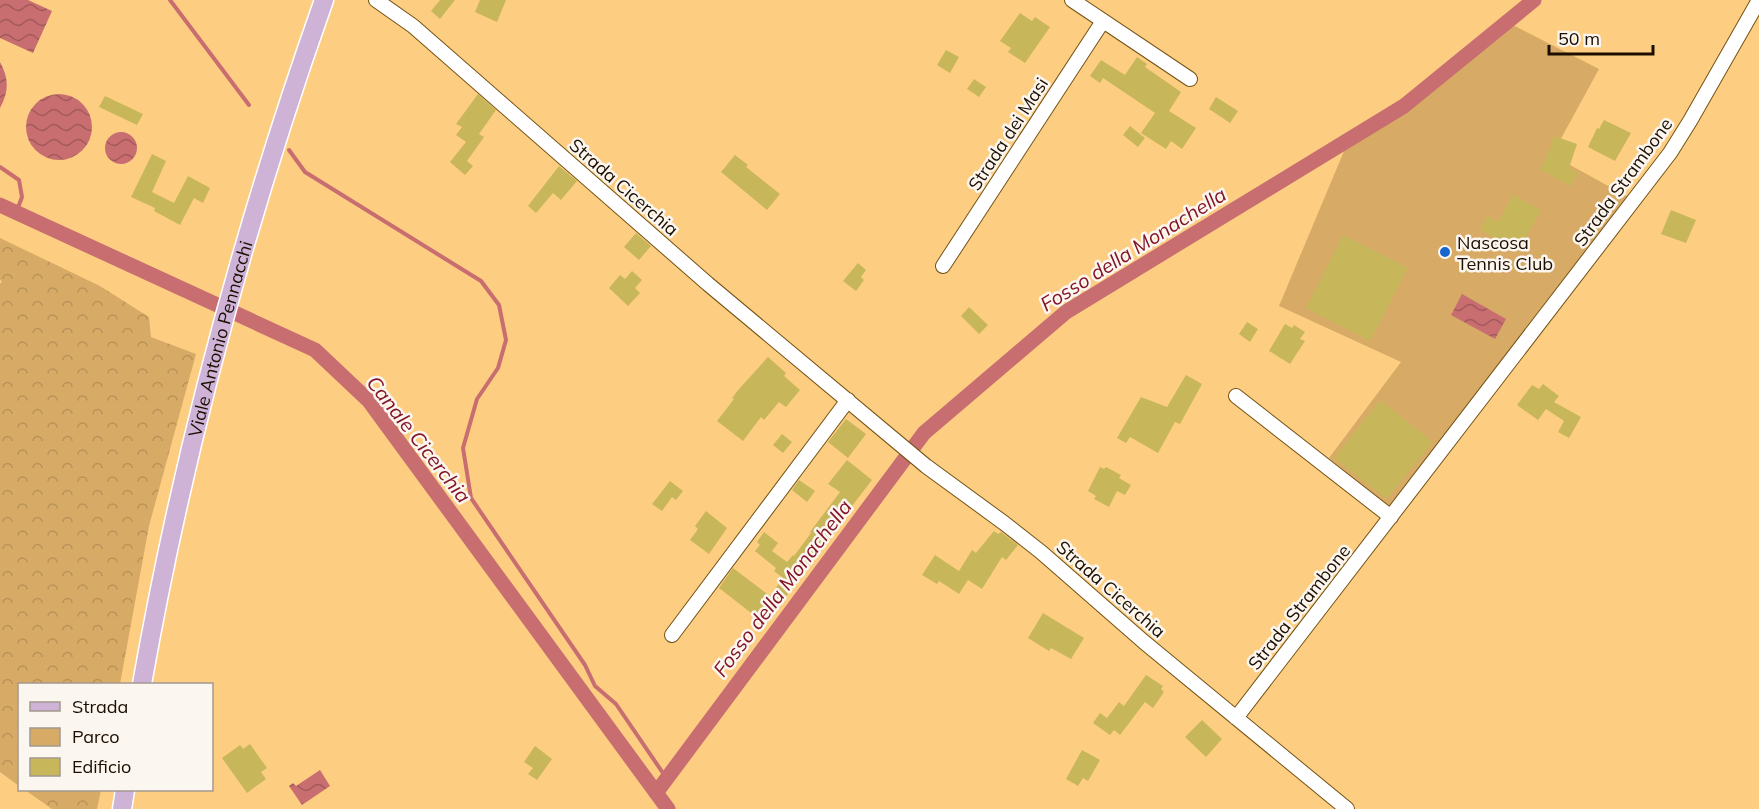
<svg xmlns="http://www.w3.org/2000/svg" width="1759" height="809" font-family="Mulish,sans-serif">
<defs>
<pattern id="forest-crowns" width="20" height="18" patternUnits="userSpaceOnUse" patternTransform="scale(1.5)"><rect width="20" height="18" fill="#d7ab66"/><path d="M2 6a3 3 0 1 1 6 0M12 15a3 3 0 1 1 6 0" fill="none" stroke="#b89257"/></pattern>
<pattern id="water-waves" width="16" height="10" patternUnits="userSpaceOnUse" patternTransform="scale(1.5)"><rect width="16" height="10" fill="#c86e71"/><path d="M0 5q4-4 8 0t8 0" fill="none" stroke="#a2595a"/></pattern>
</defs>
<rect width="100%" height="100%" fill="#fdce82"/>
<path fill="#d7ab66" d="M1509,23L1599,69L1552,155L1630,198L1391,508L1329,458L1401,362L1279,306L1347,144L1406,108Z"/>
<path fill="url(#forest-crowns)" d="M0,238L100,286L149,317L151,337L196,354L149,526L120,684H20L19,786L0,772V284L2,281L0,280Z
M25,790H101L97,809H52Z"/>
<path fill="url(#water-waves)" d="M0,0H28L52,11L33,53L0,38Z
M0,62C9,78 9,92 0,108Z
M26 127a33 33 0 1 1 66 0a33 33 0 1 1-66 0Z
M105 148a16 16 0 1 1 32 0a16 16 0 1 1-32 0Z
M1462,294L1506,319L1495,339L1451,315Z
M320,770L330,786L302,805L289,786L293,783L296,786Z"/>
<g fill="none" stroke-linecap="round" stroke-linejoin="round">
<path stroke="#c86e71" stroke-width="4" d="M170,0L249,105
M289,150L305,172L481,281L499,305L506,340L498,368L477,399L463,448L471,498L585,665L595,686L616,704L667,779
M0,167L19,180L22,197L16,213"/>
<path stroke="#c86e71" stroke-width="15" d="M0,205L315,350L369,401L668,809
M656,793L924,433L1066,312L1404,106L1534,0"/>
</g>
<path fill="#c8b65b" d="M440,0H455L440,19L431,11Z
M480,0H506L497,22L475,12Z
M1020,13L1032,21L1035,17L1050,27L1025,63L1008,52L1011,48L1000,41Z
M946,50L959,57L950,73L937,65Z
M1137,57L1147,64L1145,67L1181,92L1169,111L1196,128L1182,149L1171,141L1166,149L1141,133L1155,113L1103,78L1100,83L1090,76L1101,60L1125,75Z
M974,79L986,87L979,97L967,89Z
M478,94L496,110L479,134L484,137L467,161L473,166L465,175L450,162L466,142L456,135L462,127L456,124Z
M105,96L143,114L137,125L99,107Z
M1216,97L1238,111L1230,123L1209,109Z
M1604,120L1631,133L1615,161L1588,147L1597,128L1599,129Z
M1130,126L1145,138L1138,147L1123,135Z
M1554,136L1577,144L1569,168L1578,173L1570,186L1540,169L1547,156Z
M152,154L166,161L152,192L174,203L188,176L210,188L203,203L194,198L180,225L154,211L155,208L131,197Z
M735,155L748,165L746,167L780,194L767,210L721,172Z
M559,166L577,181L561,200L553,193L536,213L528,206Z
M1513,195L1541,210L1518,251L1480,230L1487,216L1498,222Z
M1671,210L1696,220L1686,243L1661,234Z
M636,233L651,246L639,260L624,247Z
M1343,235L1408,268L1370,341L1306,308Z
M858,263L866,270L861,277L864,280L856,291L843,281Z
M632,271L642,280L635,288L640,293L628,306L609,288L620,275L625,279Z
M969,307L988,325L979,334L961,316Z
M1247,322L1258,329L1250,342L1239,334Z
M1285,324L1292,328L1294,325L1305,332L1300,339L1305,341L1290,364L1269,351Z
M768,357L786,373L784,376L800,390L786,407L779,402L764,420L761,417L743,441L717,421L734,399L732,398L739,389Z
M1186,375L1202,384L1180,424L1175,422L1158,453L1130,437L1126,443L1117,438L1141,397L1167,407Z
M1543,384L1559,396L1554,402L1581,417L1569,438L1558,432L1564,421L1546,409L1538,420L1517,405L1532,385L1539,389Z
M1380,400L1433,442L1387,499L1334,458Z
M846,419L866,434L848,458L828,442Z
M782,434L792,442L783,453L773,445Z
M847,460L872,480L842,519L844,520L771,616L761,608L755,616L719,588L733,568L770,596L783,578L774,571L776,568L755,551L760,545L757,542L764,532L778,543L772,551L787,562L793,555L794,556L811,533L810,532L840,492L828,484Z
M1100,467L1104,469L1106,467L1121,475L1119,478L1131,485L1125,495L1117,491L1109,507L1094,499L1096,496L1088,491Z
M799,480L815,491L807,502L792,490Z
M670,481L683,491L676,500L672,497L662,511L652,504Z
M706,511L727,528L709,554L690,540L698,529L695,526Z
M994,531L998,534L1001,532L1018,545L1006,560L1002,557L982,589L968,580L959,594L939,581L937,584L922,575L935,555L959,571L972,550L976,553Z
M1043,613L1084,638L1071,659L1051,648L1049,651L1028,638Z
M1146,675L1163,686L1161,689L1164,692L1153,708L1145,702L1120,735L1114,730L1110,735L1093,723L1100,713L1107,718L1119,702L1124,706Z
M1202,720L1222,739L1206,757L1185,737Z
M250,744L267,768L261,772L266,779L247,793L222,758L240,745L243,749Z
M535,746L552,759L537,780L528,774L533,768L524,762Z
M1082,750L1100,760L1088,781L1083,778L1078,786L1066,779Z"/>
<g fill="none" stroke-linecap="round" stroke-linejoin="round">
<defs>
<path id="minor" d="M376,0L413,26L708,284L926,466L1004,523L1041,552L1144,642L1347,809
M1072,0L1190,79
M943,266L1103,21
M1236,396L1391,517
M672,635L848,400
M1236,718L1670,153L1690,121L1759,0"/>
<g id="major">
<path id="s1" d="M142,684C183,452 245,223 324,0"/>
<path d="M122,809L125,790"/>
</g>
</defs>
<use href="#minor" stroke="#735215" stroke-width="16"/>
<use href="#major" stroke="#fff" stroke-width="21"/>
<use href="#minor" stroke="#fff" stroke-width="14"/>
<use href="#major" stroke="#ceb3d7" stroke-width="18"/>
</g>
<circle fill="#1765cf" stroke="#fbf6ef" stroke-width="2" cx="1445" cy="252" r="6"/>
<g text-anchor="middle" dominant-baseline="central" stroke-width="5" stroke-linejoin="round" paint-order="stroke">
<g font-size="18" fill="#1c0e00" stroke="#fbf6ef">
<text transform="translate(1008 134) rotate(-57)">Strada dei Masi</text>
<text transform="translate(1623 182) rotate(-54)">Strada Strambone</text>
<text transform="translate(624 187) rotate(41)">Strada Cicerchia</text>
<text stroke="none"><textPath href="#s1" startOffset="354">Viale Antonio Pennacchi</textPath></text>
<text transform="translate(1111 589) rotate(41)">Strada Cicerchia</text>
<text transform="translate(1299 607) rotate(-52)">Strada Strambone</text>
</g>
<g font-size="18" fill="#1c0e00" stroke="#fbf6ef" text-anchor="start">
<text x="1457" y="242">Nascosa<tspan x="1457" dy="21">Tennis Club</tspan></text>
</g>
<g font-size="20" font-style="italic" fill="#841428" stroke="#fbf6ef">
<text transform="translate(1133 249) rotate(-32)">Fosso della Monachella</text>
<text transform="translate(419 439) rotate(52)">Canale Cicerchia</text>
<text transform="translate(782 588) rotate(-53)">Fosso della Monachella</text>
</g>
</g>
<rect x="18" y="683" width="195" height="108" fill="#fbf6ef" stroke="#a2998f" stroke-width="1.5"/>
<rect x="30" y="702" width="30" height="9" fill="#ceb3d7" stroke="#a2998f" stroke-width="1.5"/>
<text x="72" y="713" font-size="18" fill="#1c0e00">Strada</text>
<rect x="30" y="728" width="30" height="18" fill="#d7ab66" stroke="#a2998f" stroke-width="1.5"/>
<text x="72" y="743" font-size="18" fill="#1c0e00">Parco</text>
<rect x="30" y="758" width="30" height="18" fill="#c8b65b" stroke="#a2998f" stroke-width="1.5"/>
<text x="72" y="773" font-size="18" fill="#1c0e00">Edificio</text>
<path d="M1549 45v9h104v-9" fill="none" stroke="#1c0e00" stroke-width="3"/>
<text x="1558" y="45" font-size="18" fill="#1c0e00" stroke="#fbf6ef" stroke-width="4.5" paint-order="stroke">50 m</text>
</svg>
